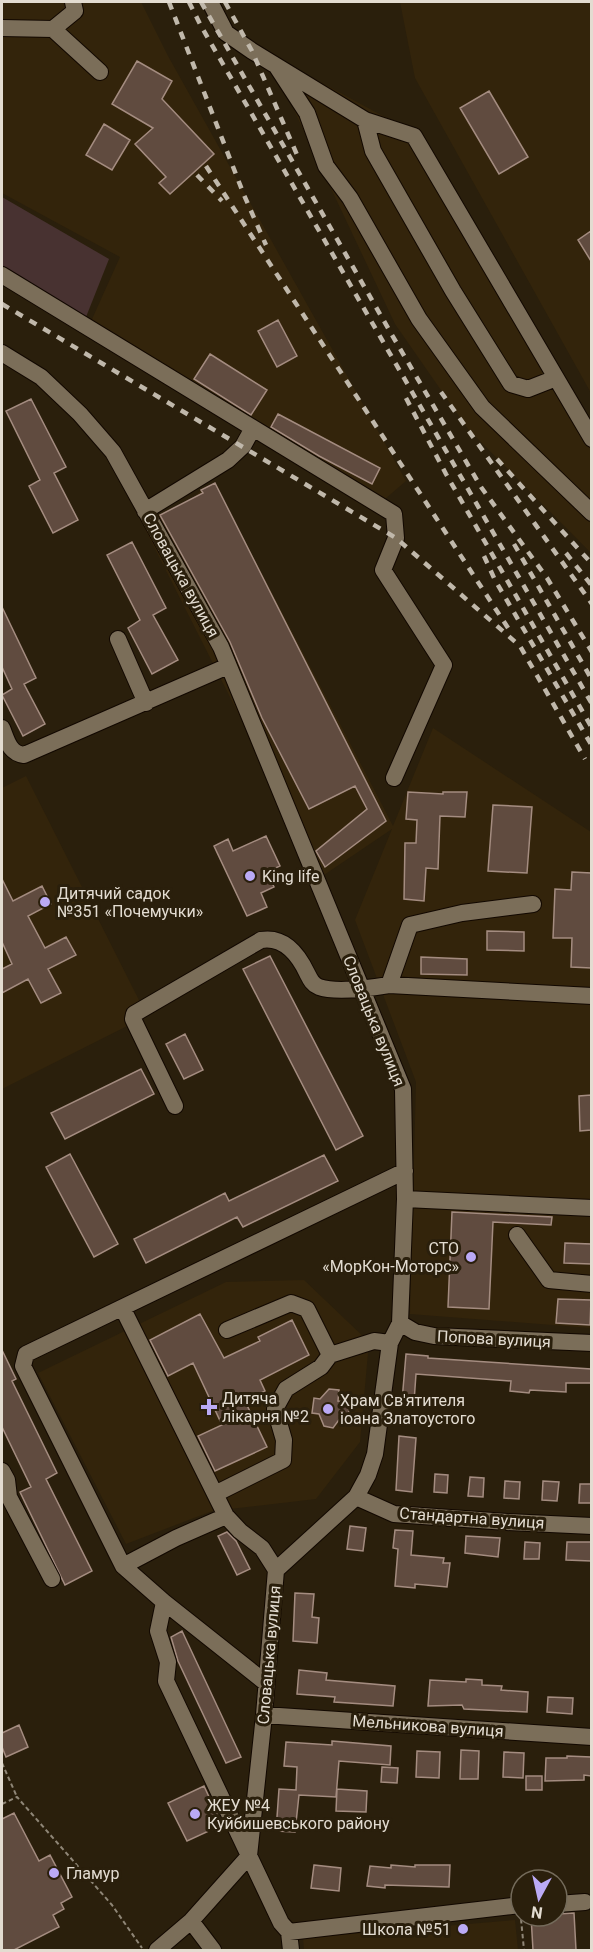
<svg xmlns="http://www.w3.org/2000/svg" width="593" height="1952" font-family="Roboto,sans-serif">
<rect width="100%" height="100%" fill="#2a1f0c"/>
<path fill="#33240b" d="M2,2H141L168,56L406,481L385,499L88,328L120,257L2,193Z
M400,2H591V393L415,78Z
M267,53L381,115L419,132L591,424V553L468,429L395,324Z
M215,483L393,826L433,728L591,832V1328L410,1314L416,1082L355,920L392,829L321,877L144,527L158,516L192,499L201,490Z
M26,776L147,1016L2,1089V788Z
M304,1280L369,1342L360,1442L316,1499L212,1511L126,1544L38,1373L226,1282Z
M515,1920L518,1950H304L303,1938Z"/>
<path fill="#483231" d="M2,197L109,259L86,317L2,265Z"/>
<path fill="#604b3f" stroke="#a48c80" stroke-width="1.5" d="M137,61L172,81L162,99L214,154L170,194L159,183L166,177L135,144L153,128L112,104Z
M489,91L528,157L499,174L460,108Z
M104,124L130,140L112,170L86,155Z
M591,231V261L578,240Z
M278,320L297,356L277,367L258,331Z
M210,354L267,390L251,415L194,379Z
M31,399L66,467L54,473L78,520L53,533L29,486L40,480L6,411Z
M278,414L380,468L372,484L319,456L271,427Z
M215,483L386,821L325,867L316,851L367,809L355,786L309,809L262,718L230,642L160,515L203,493L201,490Z
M132,542L166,608L153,615L178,660L152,674L128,628L140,620L107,555Z
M2,607L36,678L24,684L45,724L23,736L2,695L12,689L2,667Z
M408,792L443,794V792H467L465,817L440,816L438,869L426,868L424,901L404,899L405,843H416L417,820L406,819Z
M493,805L532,807L527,873L488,871Z
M266,836L280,866L267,872L274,887L261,893L267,907L247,916L214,846L228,839L233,851Z
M572,872L591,873V968L571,967L572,938H553L555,889L571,890Z
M2,879L13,901L42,886L51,904L28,916L45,948L66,937L76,955L48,969L61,993L41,1003L28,979L2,993V969L12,964L2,942Z
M487,931L524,932V951L487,950Z
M270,956L363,1136L336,1150L243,969Z
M421,957L467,959V975L421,974Z
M185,1034L203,1070L184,1079L166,1044Z
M141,1069L154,1094L65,1139L51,1113Z
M591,1095V1130L580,1131L579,1096Z
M70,1154L118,1244L94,1257L46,1167Z
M324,1155L338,1181L243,1227L237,1217L146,1263L134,1239L225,1193L229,1201Z
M452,1212L552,1217L551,1225L493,1222L489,1309L448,1307Z
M565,1243L591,1244V1264L564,1263Z
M558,1299L591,1300L590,1325L556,1323Z
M200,1314L224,1358L260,1341L258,1337L292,1320L309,1355L260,1380L265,1391L245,1401L267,1447L215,1471L198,1436L222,1425L193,1363L168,1376L150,1340Z
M2,1350L16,1379L12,1381L57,1473L46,1479L92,1571L65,1585L20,1492L31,1487L2,1427Z
M406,1354L428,1356V1358L591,1369V1383H566V1392L530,1390L529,1393L510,1391L511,1381L416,1374L414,1402L402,1401Z
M329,1389L339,1390L338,1401L350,1402L348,1418L341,1417L333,1428L324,1426L319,1414L312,1413L314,1398L320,1399Z
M399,1436L416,1438L412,1492L396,1490Z
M435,1474L448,1475L447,1493L434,1492Z
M470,1477L484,1478L483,1497L468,1496Z
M505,1481L520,1482L519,1499L504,1498Z
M543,1481L559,1482L557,1501L542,1500Z
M580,1484H591V1503H579Z
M350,1526L366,1528L363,1551L347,1549Z
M395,1530L413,1531L411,1555L444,1558L443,1563H450L447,1587L415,1584V1588L395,1586L398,1549L393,1548Z
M227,1532L236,1541L250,1569L237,1575L218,1536Z
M466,1536L500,1538L498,1557L465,1553Z
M525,1542L540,1543L539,1559H524Z
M567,1542H591V1561L566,1560Z
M295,1593L314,1594L312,1617L319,1618L317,1643L293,1641Z
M182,1631L241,1757L226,1763L178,1661L171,1637Z
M299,1670L327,1673L326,1680L395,1686L393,1706L334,1702L335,1697L297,1694Z
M466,1679L482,1680V1685L502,1686L501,1690L528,1692L527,1712L464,1709L462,1705L428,1706L430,1680L466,1682Z
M548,1697L573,1698L572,1714L547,1712Z
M19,1725L28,1747L6,1757L2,1747V1733Z
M332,1741L391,1746L390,1765L339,1761L336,1797L299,1795L295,1832L276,1831L279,1789L296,1790L297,1767L284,1766L286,1742L332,1745Z
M461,1750L479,1751L478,1779H460Z
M417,1751L440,1752L439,1778L416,1777Z
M504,1752L524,1753L523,1778L503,1777Z
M567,1756L591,1757V1776L584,1775V1780L545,1781L546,1758H567Z
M382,1767L398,1768L397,1783L381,1782Z
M526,1776H542V1790H526Z
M204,1786L222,1825L187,1841L168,1803Z
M337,1789L367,1791L366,1812L336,1811Z
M14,1813L39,1861L50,1855L72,1897L61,1903L64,1909L53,1915L59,1927L14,1950H2V1819Z
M314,1865L341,1868L339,1891L311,1888Z
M391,1865L415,1867V1865H450L449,1887L385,1885V1888L367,1886L370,1866L391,1868Z
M574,1913L576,1950H533L531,1916H557V1914Z"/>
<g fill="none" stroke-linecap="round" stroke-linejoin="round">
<defs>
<path id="minor" d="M210,2L226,33L252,51L365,120L414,136L592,439
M2,28L53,29L100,72
M53,29L75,11L73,2
M277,67L307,113L326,166L350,198L419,319L482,407L592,513
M365,120L373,151L453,291L511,384L528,389L556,378
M2,275L394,514L396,538L383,570L444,665L394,778
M2,353L41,377L80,414L113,452L221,647L403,1089L405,1199L400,1323L390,1343L375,1454L368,1475L356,1497L276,1570L264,1715L249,1856
M145,511L228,460L243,446L253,428
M118,639L146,703
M2,728C7,740 9,753 24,755L228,666
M389,985L410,925L462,913L533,904
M175,1106L133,1019L134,1014L261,940C284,936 298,954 307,973C310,979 312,984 319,987C336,993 371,988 389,985L592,996
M405,1199L592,1208
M517,1235L549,1280L592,1284
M123,1309L226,1516L240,1531L262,1548L276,1570
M400,1323L415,1332L434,1336L592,1343
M227,1330L291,1303L307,1309L330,1355L374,1341L390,1343
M2,1471L7,1480L9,1497L52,1579
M215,1494L283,1460L284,1440L275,1409L286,1389L321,1367L330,1355
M356,1497L394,1514L507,1522L592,1526
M226,1516L176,1538L123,1566L164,1602L158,1631L168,1662L166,1681L281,1923L289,1932L521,1905
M123,1566L23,1366L26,1354L405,1171
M164,1602L266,1683
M264,1715L592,1737
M557,1904L585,1902
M191,1921L213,1950
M289,1932L291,1950
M157,1950L191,1921L249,1856"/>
</defs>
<use href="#minor" stroke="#120800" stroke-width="18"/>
<path stroke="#8f8677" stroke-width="2" stroke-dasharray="4.5 3" stroke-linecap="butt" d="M2,1763L17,1797
M2,1804L17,1797L112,1905L142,1948
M521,1919L524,1950"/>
<use href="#minor" stroke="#7b6e59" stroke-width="16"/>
<path stroke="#c0b8ab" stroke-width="4.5" stroke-dasharray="8 8" stroke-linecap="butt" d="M169,2L244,195L266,245
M189,2L201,26L592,704
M201,2L392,335L481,487L547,578L592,652
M225,2L252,51L298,157
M206,166L510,631
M197,175L222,201
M2,304L396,538L520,646L585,759
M441,392L592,604
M406,398L446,474L592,728
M497,459L592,564
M514,544L592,680
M566,553L592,586
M484,556L495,580L592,746"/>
</g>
<g fill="#bbaaf6" stroke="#2a1f0c" stroke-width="2">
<circle cx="250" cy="876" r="6"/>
<circle cx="45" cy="902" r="6"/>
<circle cx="471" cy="1257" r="6"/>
<path d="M206 1398h6v6h6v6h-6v6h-6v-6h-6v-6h6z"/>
<circle cx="328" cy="1409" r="6"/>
<circle cx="195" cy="1814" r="6"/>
<circle cx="54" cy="1873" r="6"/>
<circle cx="463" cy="1929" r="6"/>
</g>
<g text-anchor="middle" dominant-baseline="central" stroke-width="6" stroke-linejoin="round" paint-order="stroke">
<g font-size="16" fill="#e3dcd1" stroke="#2a1f0c">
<text transform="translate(181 575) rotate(61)">Словацька вулиця</text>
<text transform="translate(374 1021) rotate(68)">Словацька вулиця</text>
<text transform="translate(494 1339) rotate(3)">Попова вулиця</text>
<text transform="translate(472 1518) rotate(4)">Стандартна вулиця</text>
<text transform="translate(269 1655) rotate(-85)">Словацька вулиця</text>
<text transform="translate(428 1726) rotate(4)">Мельникова вулиця</text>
</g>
<g font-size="16" fill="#e3dcd1" stroke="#2a1f0c" text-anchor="start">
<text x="262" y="876">King life</text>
<text x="57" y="893">Дитячий садок<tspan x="57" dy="18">№351 «Почемучки»</tspan></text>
<text x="459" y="1248" text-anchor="end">СТО<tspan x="459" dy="18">«МорКон-Моторс»</tspan></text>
<text x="222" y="1398">Дитяча<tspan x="222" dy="18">лікарня №2</tspan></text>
<text x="340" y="1400">Храм Св'ятителя<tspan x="340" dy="18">іоана Златоустого</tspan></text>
<text x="207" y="1805">ЖЕУ №4<tspan x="207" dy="18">Куйбишевського району</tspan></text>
<text x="66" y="1873">Гламур</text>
<text x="451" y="1929" text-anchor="end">Школа №51</text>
</g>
</g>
<rect width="593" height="1952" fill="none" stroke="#e3dcd1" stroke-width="6"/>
<g transform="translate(539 1898) rotate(188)"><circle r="28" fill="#2a1f0c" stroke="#746b5b" stroke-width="1.5"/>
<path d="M0-4.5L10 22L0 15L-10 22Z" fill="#bbaaf6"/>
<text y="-9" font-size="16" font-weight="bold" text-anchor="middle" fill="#e3dcd1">N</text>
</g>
</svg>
